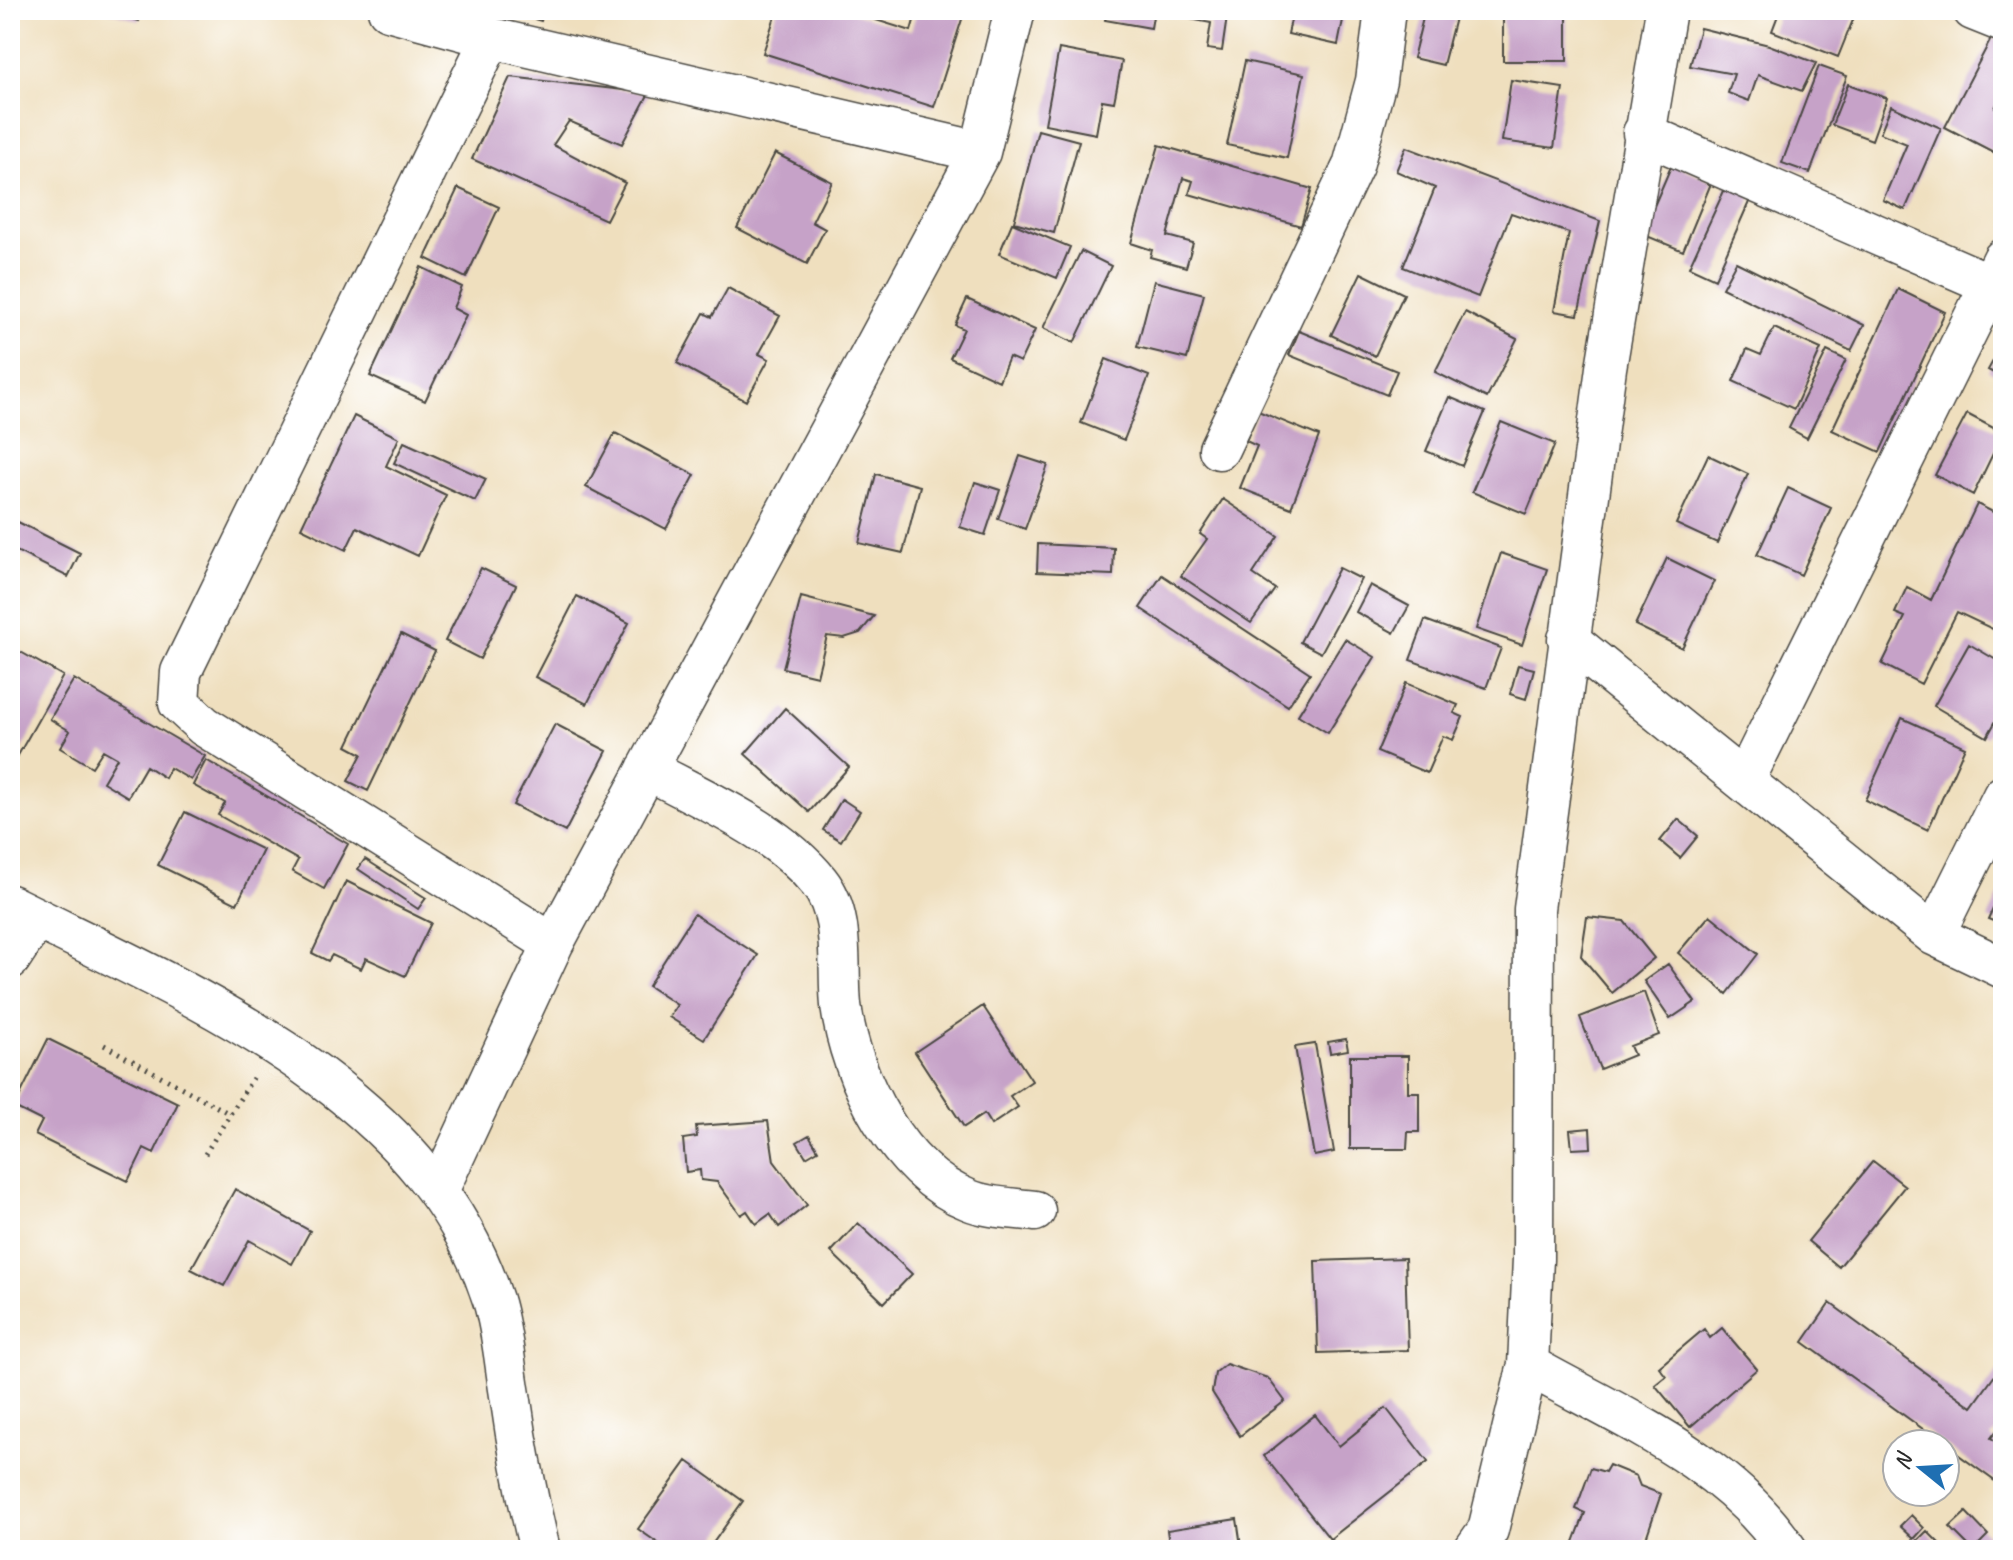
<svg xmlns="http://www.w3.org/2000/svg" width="2013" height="1560" font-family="Caveat,sans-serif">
<rect width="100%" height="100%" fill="#fff"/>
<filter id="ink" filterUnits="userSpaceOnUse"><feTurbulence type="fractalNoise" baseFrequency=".0125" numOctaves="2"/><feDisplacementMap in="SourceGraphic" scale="16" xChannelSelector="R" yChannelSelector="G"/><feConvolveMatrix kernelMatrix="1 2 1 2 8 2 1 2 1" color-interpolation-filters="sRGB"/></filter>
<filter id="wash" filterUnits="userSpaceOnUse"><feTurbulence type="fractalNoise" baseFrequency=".006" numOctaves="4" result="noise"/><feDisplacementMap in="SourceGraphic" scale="32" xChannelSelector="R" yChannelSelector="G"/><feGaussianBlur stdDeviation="1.8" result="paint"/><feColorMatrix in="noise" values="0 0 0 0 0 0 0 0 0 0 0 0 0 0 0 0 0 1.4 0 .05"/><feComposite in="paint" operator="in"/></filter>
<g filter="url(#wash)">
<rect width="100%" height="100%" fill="#efdfbe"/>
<g id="blocks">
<path fill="#c6a2c8" d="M105,10H143L139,21Z
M505,10H544L541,21Z
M777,10H844L911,31L917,10H946L963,16L934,107L763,53Z
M1107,10H1154L1151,28L1105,20Z
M1192,10H1228L1222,51L1207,49L1211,23L1190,19Z
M1293,10H1345L1338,45L1288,34Z
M1425,10H1457L1443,65L1413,58Z
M1503,10H1567V61H1503Z
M1780,10H1857L1838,57L1772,31Z
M1700,28L1769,45L1816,63L1802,91L1758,75L1749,101L1728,93L1734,74L1690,66Z
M1992,37L2003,42V91L1995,108L2003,112V157L1945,127Z
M1059,49L1122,61L1114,102L1102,100L1096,134L1045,124Z
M1245,61L1304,74L1287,158L1227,145Z
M1819,66L1847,76L1810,173L1782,163Z
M510,77L649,93L622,144L569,121L553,145L625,183L606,220L472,159Z
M1511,80L1563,88L1554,148L1502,141Z
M1848,84L1887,98L1872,140L1832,125Z
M1891,106L1941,128L1905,210L1883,200L1907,144L1880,133Z
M1038,130L1079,141L1054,233L1014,222Z
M1159,145L1312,189L1301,226L1189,194L1193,181L1183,178L1167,236L1193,243L1186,267L1150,257L1152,250L1131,243Z
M1406,147L1600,221L1578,315L1554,311L1569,233L1511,213L1478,297L1403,267L1435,188L1396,171Z
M775,153L832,182L812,222L825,229L807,264L737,228Z
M1672,164L1712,181L1683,251L1642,234Z
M1728,182L1753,193L1715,279L1689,267Z
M458,188L499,207L466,278L425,258Z
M1012,223L1070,247L1057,278L999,254Z
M1081,251L1111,266L1074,343L1043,328Z
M1736,262L1864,325L1851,351L1722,288Z
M421,267L462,287L453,308L466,315L425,401L370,376Z
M1361,273L1404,294L1375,356L1331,335Z
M1154,281L1204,294L1187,359L1137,347Z
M728,288L780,316L759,354L769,359L746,401L677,363L704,313L712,317Z
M1898,289L1945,312L1880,452L1832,430Z
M967,299L1035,330L1020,362L1009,357L999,381L950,358L964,329L955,325Z
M1465,312L1517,339L1487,398L1435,372Z
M1774,328L1821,349L1794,409L1733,381L1747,349L1761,355Z
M1299,331L1397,371L1387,395L1289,355Z
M2003,343V378L1988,370Z
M1827,351L1846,360L1807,438L1789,428Z
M1106,359L1149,376L1124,440L1081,423Z
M1449,397L1485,412L1462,466L1426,451Z
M1258,411L1319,436L1291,508L1240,488L1257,446L1246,441Z
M1967,414L2003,433L1973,495L1935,475Z
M354,416L399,438L386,466L446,495L418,556L357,527L346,550L301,528Z
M1501,422L1555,444L1526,514L1472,492Z
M615,433L695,475L666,529L586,487Z
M404,442L486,479L475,501L394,463Z
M1708,455L1748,474L1717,543L1676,524Z
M1020,456L1048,465L1025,529L998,519Z
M876,474L920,486L903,553L859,543Z
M975,482L1000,490L985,535L960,527Z
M1788,488L1831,508L1801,575L1757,555Z
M1223,499L1278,536L1253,574L1275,589L1251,623L1181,576L1207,539L1200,534Z
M1977,504L2003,517V634L1957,612L1921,684L1882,664L1905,617L1895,613L1907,587L1931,600Z
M10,518L80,553L68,577L10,548Z
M1038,544L1114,548L1113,575L1037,572Z
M1501,553L1547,569L1522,645L1476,629Z
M1667,558L1714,581L1682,648L1635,625Z
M481,568L516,585L480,659L445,641Z
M1339,568L1361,579L1321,653L1300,642Z
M1162,575L1310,673L1288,706L1140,608Z
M1370,585L1409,606L1394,633L1356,612Z
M577,596L629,623L587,704L535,677Z
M801,597L874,616L860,633L844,638L827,636L817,676L783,668Z
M1425,620L1501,648L1486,688L1410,660Z
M401,634L435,651L368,791L348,781L362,754L347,746Z
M1345,639L1375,657L1328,733L1298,715Z
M1969,644L2003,664V708L1987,737L1934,706Z
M10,646L63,676L12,766L10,698L15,689L10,686Z
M1518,665L1534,669L1526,699L1510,694Z
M74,679L205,756L191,780L170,768L165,778L146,766L128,797L103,782L117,758L103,750L92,767L60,748L70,731L50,719Z
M1406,683L1458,705L1454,713L1463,717L1453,740L1443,736L1427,773L1377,752Z
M785,708L849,767L809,812L745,754Z
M1902,718L1965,747L1928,830L1865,800Z
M555,724L607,751L565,832L513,805Z
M206,760L348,844L324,889L292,871L298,860L218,815L225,803L193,785Z
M842,799L860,811L841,841L823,830Z
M185,812L263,850L237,904L158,865Z
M1678,819L1698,836L1680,858L1660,841Z
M365,859L426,898L418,909L358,869Z
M346,881L431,923L405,976L366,958L361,969L332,955L328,961L312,953Z
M2003,886V925L1988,919Z
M694,914L758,955L704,1039L669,1017L677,1005L648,986Z
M1710,915L1758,954L1727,994L1678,953Z
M1587,917L1624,921L1654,958L1612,993L1581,956Z
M1668,964L1695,1002L1670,1019L1644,981Z
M1644,992L1659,1035L1630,1046L1634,1055L1600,1069L1580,1017Z
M983,1006L1032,1081L1010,1096L1018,1107L991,1125L984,1114L964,1127L915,1052Z
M48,1039L178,1103L154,1153L144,1148L128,1181L35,1135L42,1121L14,1107Z
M1346,1039L1348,1050L1330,1053L1328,1042Z
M1315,1044L1334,1152L1314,1156L1295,1047Z
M1350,1056H1408V1092H1419V1132H1408L1407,1149H1350Z
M768,1121L774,1161L807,1205L779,1227L770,1214L756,1224L747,1211L741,1215L717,1182L701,1180L700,1170L686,1172L683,1139L697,1137L696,1126Z
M1590,1128L1591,1148L1572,1149L1570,1130Z
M809,1135L818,1150L806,1157L797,1142Z
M1873,1161L1905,1186L1839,1267L1808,1241Z
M235,1189L310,1231L292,1264L249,1240L224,1286L191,1269Z
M858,1223L912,1274L884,1303L831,1252Z
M1405,1258L1408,1350L1318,1353L1315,1261Z
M1830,1303L1972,1407L2003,1364V1422L1991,1438L2003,1446V1487L1803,1342Z
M1722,1328L1757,1369L1690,1427L1655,1385L1666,1376L1659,1367L1704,1329L1710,1338Z
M1226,1364L1268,1378L1285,1401L1240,1436L1212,1392L1215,1373Z
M1386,1408L1428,1462L1330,1539L1264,1456L1315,1415L1339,1446Z
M687,1461L743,1501L708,1550H668L638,1529Z
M1609,1465L1636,1476L1640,1486L1661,1494L1642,1550H1571L1585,1513L1576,1509L1591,1468L1605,1472Z
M1966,1512L1988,1535L1973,1550L1950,1527Z
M1911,1515L1924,1528L1914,1539L1900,1526Z
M1237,1519L1241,1546L1170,1550L1167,1530Z
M1927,1531L1946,1550H1908Z"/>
</g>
</g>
<g filter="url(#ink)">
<use href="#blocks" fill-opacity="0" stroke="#484641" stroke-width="2"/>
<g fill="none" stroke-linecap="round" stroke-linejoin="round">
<defs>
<path id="minor" d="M388,10L491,38L980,152
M1973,10L2003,22
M491,38L181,672L179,703L204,726L553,944
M1643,133L1990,284
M1219,449L1353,166L1376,81L1385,10
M1568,639L1934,935L2003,968
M647,769C705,801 776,829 819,882C846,916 837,965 841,1005C850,1078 899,1173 969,1200C988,1208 1015,1208 1035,1211
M1745,779L2003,259
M10,905C190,995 426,1090 493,1300C503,1332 505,1368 511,1401C518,1452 528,1501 540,1550
M1934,935L2003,796
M10,959L37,918
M439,1189L553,944L980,152L1015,10
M1528,1365C1620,1417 1727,1460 1787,1550
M1474,1550L1488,1530L1528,1365L1533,1259L1534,909L1606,368L1666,10"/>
</defs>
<use href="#minor" stroke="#484641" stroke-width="43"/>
<path stroke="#484641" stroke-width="5" stroke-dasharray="2 6" stroke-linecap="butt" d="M104,1045L230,1114
M205,1154L253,1078"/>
<use href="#minor" stroke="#fff" stroke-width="40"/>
</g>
</g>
<rect width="2013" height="1560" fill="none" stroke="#fff" stroke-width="40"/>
<g transform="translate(1921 1468) rotate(288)"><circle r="38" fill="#ffffff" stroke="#aaaaaa" stroke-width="2"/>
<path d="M0-6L14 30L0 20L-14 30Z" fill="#1f6fb2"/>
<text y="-12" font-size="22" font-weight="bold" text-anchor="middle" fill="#2b2b2b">N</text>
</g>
</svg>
